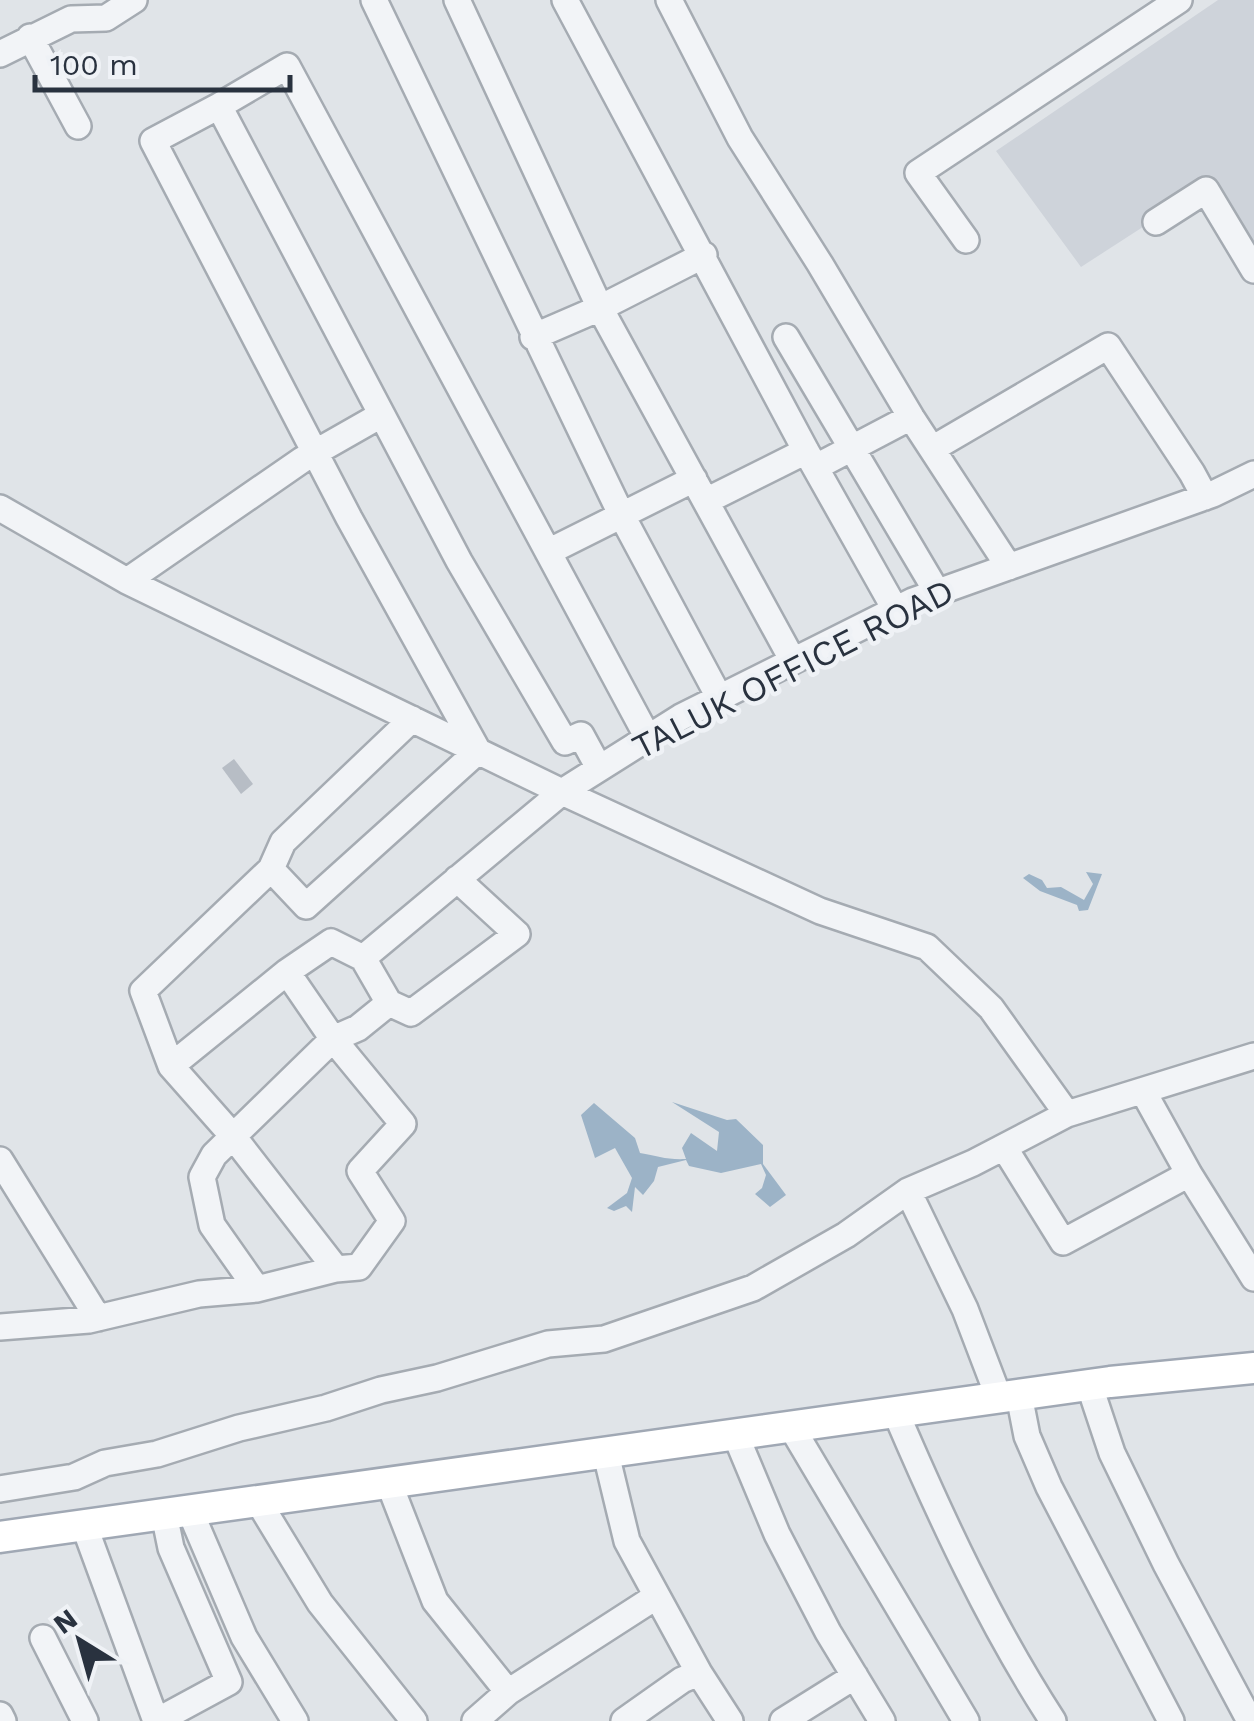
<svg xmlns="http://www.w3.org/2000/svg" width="1254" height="1721" font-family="'Work Sans',sans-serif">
<rect width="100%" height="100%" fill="#e0e4e8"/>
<path fill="#ced3da" d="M1218,0H1254V244L1214,181L1081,267L996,151Z"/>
<path fill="#9cb3c7" d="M1086,872L1102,874L1088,910L1079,911L1077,905L1040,891L1023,878L1029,874L1042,880L1047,888L1061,887L1084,900L1093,884Z
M672,1102L727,1120L736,1119L763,1145V1164L786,1195L770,1207L755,1194L762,1188L766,1175L761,1164L721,1173L689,1166L686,1160L658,1167L654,1181L643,1195L635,1187L632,1212L626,1206L614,1211L607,1208L627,1193L632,1178L615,1148L595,1158L581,1115L594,1103L635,1138L640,1153C657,1156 667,1160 686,1159L682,1148L691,1133L717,1151L719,1132Z"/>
<path fill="#b7bdc5" d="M234,759L253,784L241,794L222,768Z"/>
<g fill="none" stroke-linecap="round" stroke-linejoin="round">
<defs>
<path id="minor" d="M374,0L621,514L719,697
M457,0L600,308L793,661
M565,0L806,451L895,609
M669,0L740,138L820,264L911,417
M30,37L78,126
M0,54L71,19L106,18L134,0
M219,106L287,66L648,738
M1156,222L1206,190L1254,270
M966,240L918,173L1179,0
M533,337L600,308L704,255
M786,337L937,592
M932,449L1108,346L1192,473L1205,497
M816,467L911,417L1009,567
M706,501L806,451
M0,508L127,581L562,792L820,911L927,947L991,1008L1067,1114
M548,552L694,479
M127,581L302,460L381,415
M271,869L283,842L412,719
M287,972L331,942L363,958
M389,1003L411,1013L517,934L457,879
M171,1066L143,991L271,869L306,906L478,751L349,518L153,141L219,106L459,561L565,742L581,735L599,768
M1143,1091L1189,1174L1254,1278
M1004,1147L1063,1242L1189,1174
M0,1160L98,1318
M908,1191L965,1309L999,1398
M257,1289L212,1225L202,1177L214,1155L333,1039L358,1028L389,1003L363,958L562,792L681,717L913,601L1213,494L1254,474
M0,1327L89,1320L199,1294L257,1289L336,1269L359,1267L392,1221L360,1171L403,1124L333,1039L287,972L171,1066L232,1135L336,1269
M1089,1384L1112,1453L1166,1564L1250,1721
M1019,1395L1027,1436L1049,1487L1171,1721
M896,1413C941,1518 990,1624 1053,1721
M792,1428L966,1721
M736,1436L777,1534L828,1632L882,1721
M606,1454L627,1541L699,1673L730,1721
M389,1483L435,1601L508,1692
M0,1489L74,1477L105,1463L157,1454L239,1428L326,1408L381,1390L437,1378L548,1344L604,1339L753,1288L846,1235L908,1191L973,1163L1067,1114L1254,1056
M258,1501L320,1603L414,1721
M190,1511L244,1637L295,1721
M84,1525L156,1721
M43,1638L85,1721
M0,1715L3,1721
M157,1721L229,1682L171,1548L164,1514
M475,1721L508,1692L657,1596
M624,1721L682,1680L699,1673
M783,1721L855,1676"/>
<path id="major" d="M0,1537L1110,1382L1254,1368"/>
</defs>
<use href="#minor" stroke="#a5abb2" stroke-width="30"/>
<use href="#major" stroke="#a0a8b4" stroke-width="35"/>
<use href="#minor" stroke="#f2f4f7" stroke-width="25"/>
<use href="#major" stroke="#fff" stroke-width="30"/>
</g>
<g text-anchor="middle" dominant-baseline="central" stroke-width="9" stroke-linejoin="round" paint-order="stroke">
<g font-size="35" fill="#29323f" stroke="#eff2f6">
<text transform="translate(793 669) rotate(-27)">TALUK OFFICE ROAD</text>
</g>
</g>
<g transform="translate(80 1641) rotate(323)" stroke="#eff2f6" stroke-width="8" paint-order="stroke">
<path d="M0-8L18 38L0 25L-18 38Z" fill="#29323f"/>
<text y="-15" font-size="28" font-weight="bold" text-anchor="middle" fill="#29323f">N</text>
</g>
<path d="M35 75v15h255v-15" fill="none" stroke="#29323f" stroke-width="5"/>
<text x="50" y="75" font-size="30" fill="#29323f" stroke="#eff2f6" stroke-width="8" paint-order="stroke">100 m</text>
</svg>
